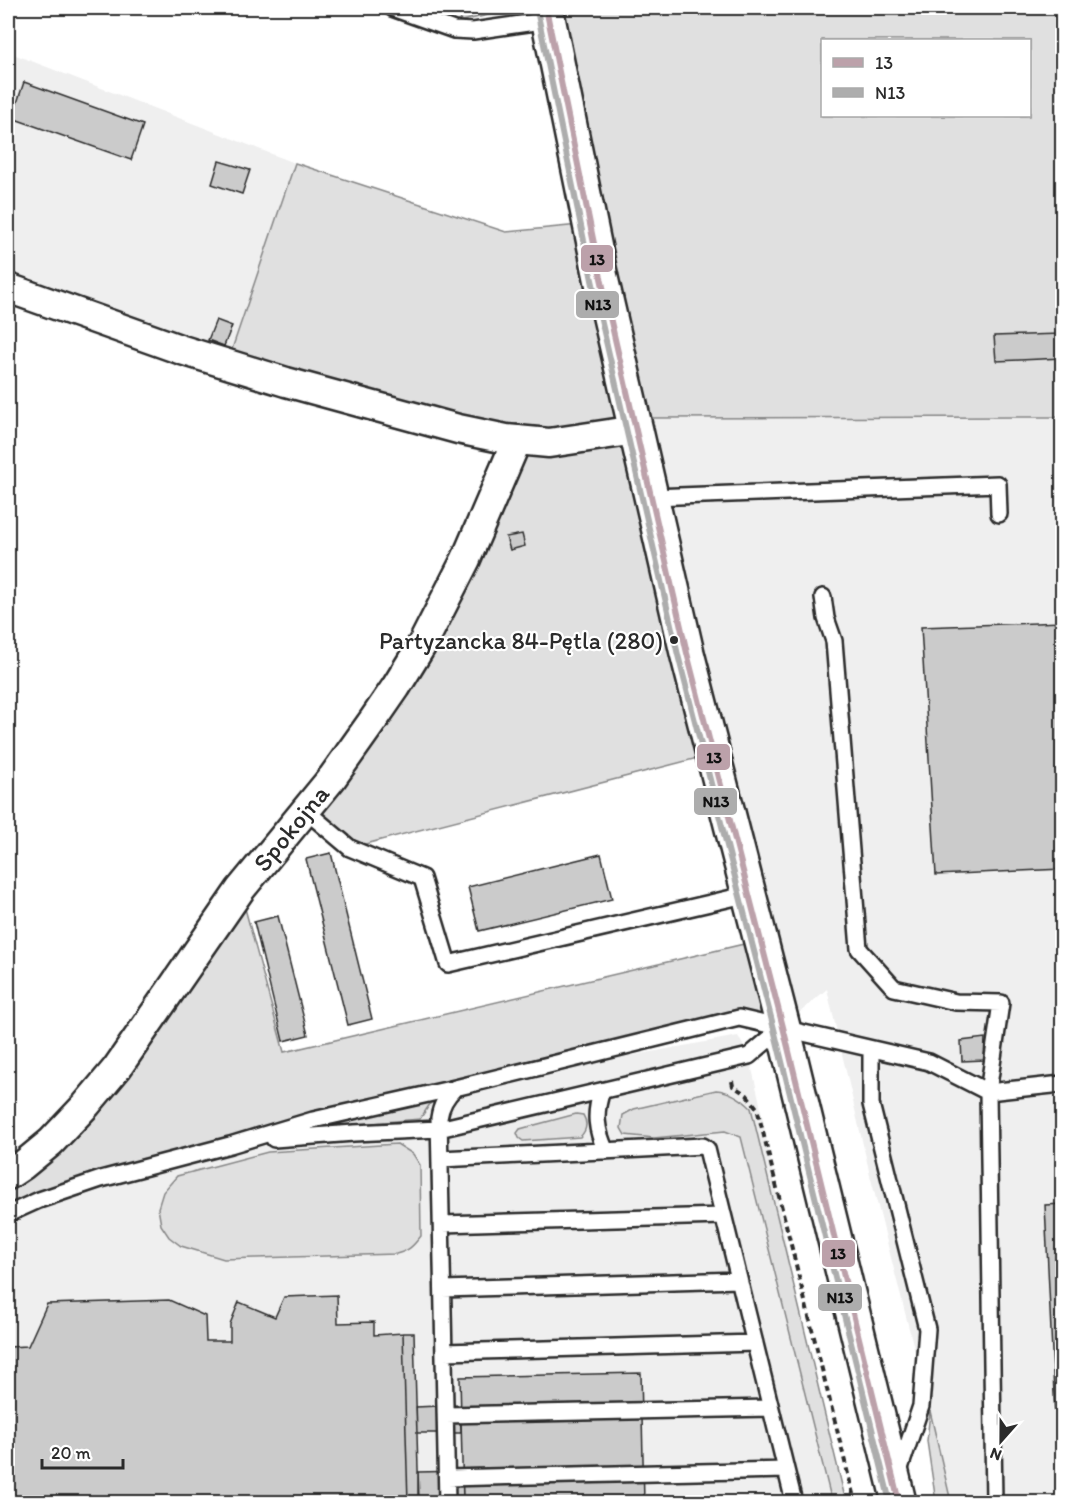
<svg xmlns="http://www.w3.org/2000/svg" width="1070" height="1510" font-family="Itim,sans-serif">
<rect width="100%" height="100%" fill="#fff"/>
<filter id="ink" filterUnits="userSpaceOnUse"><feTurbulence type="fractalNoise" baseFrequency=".0167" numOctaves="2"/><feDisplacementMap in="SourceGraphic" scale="12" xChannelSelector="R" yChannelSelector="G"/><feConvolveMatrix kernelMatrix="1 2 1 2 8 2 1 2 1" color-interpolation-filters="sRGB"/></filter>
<g filter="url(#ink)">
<path fill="#efefef" d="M8,52L295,163L227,364L8,288Z
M633,417H1062V1502H951L930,1411L871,1179L827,989L783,1027Z
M738,1036L749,1056L759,1099L818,1416L837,1502H8V1214L17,1209L455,1088Z"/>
<path fill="#e0e0e0" stroke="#868686" stroke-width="1.5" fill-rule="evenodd" d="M458,8H520L461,21Z
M546,8H1062V417L634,418L713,754L350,848L305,810L374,719L516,441L227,364L295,163L506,232L590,224ZM822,40H1030V116H822Z
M240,890L284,1052L761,940L783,1027L739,1018L313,1120L8,1214V1156L24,1165Z
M716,1090C730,1091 741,1098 751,1108L846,1502H832L741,1137L725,1131L654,1138L625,1135L621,1128L623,1115L634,1109Z
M428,1101L430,1104L420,1119L337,1126L336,1123L338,1120Z
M576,1114L583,1115C588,1123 586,1131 580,1137L523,1141L519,1138L517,1133L520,1129Z
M397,1144L413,1154L420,1165L421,1236C413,1246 409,1251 396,1254L224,1259L181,1246L169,1237L161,1225L158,1208L163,1192L177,1176L268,1152Z
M930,1411L951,1502H936L927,1441Z"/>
<path fill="#cbcbcb" stroke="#2b2b2b" stroke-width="1.5" d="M24,82L143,125L131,160L12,118Z
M219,161L250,170L242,194L212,184Z
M216,320L232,326L224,346L208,340Z
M1062,334V358L996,361L994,336Z
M522,534L525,546L510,550L506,537Z
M1062,622V869L936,875L921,627Z
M331,853L372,1019L348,1025L306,859Z
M601,854L612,899L479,931L468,887Z
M278,916L308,1035L283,1041L254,922Z
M985,1038L984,1060L962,1061L961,1041Z
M1062,1204V1499H1059L1045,1205Z
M337,1295L338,1323L374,1322V1335L403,1333L408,1502H8V1347L28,1346L47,1304L169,1300L205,1316L206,1341H230V1324L239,1302L275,1317L284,1297Z
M403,1333H414L419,1502H408Z
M641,1373L644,1502H463L460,1377Z
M460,1405L461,1433H417L416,1407Z
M462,1471L463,1496L418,1497V1472Z"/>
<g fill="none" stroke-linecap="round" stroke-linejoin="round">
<defs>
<path id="service" d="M392,8L454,30L473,31L549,20
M652,497L998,484L999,514
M823,597L826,618L834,641L859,949L894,988L956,1002L1001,1003L988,1092L994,1502
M305,810L350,848L422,878L448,964L749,894
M871,1049V1104L927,1329L921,1406L898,1474
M602,1091C594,1113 596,1130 606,1151
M274,1139L354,1133L439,1129L749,1056L783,1027
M440,1159L703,1146L707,1149L794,1502
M8,1214L39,1200L101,1179L230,1145L313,1120L455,1088L739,1018L929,1062L988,1092L1062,1084
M442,1224L723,1216
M443,1289L739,1280
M444,1352L755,1343
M446,1415L770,1408
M447,1478L786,1470
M447,1502L439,1118C441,1105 446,1097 455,1088"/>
<g id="minor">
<path d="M8,288L182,350L286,382L458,429L506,439L549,443L636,430"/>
<path id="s1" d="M8,1175L23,1165L51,1142L86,1105L117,1068L240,890L332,778L374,719L396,687L423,643L466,559L517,440"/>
</g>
<path id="secondary" d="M546,8L601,278L687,653L783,1027L899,1502"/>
</defs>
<use href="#service" stroke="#2b2b2b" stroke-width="20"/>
<use href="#minor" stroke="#2b2b2b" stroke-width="33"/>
<use href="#secondary" stroke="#2b2b2b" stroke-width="38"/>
<path stroke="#2b2b2b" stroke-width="4" stroke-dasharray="6 4.5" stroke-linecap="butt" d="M732,1081L733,1086L747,1095L757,1108L855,1502"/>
<use href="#service" stroke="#fff" stroke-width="15"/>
<use href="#minor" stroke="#fff" stroke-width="28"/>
<use href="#secondary" stroke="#fff" stroke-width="33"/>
<defs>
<path id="bus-1" d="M546,8L601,278L687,653L783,1027L899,1502"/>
<path id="bus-2" d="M537,10L592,280L678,655L774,1029L890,1502"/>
</defs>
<use href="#bus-1" stroke="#fff" stroke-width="10"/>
<use href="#bus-2" stroke="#fff" stroke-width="10"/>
<use href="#bus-1" stroke="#bca1aa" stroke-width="6"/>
<use href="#bus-2" stroke="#adadad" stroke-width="6"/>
</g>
</g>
<circle fill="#2b2b2b" stroke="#fff" stroke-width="2" cx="674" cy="640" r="5"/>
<g text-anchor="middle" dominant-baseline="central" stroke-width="4.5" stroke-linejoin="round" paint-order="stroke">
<g font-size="24" fill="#2b2b2b" stroke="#fff" text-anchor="end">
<text x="663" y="640">Partyzancka 84-Pętla (280)</text>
</g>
<g font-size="26" fill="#2b2b2b" stroke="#fff">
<text stroke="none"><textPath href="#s1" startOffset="450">Spokojna</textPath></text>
</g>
</g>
<g stroke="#fff" stroke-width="2">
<rect x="580" y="244" width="34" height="29" rx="6" fill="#bca1aa"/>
<rect x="575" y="290" width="45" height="29" rx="6" fill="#adadad"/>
<rect x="696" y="743" width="35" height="28" rx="6" fill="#bca1aa"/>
<rect x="693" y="787" width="45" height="29" rx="6" fill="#adadad"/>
<rect x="821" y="1239" width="35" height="29" rx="6" fill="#bca1aa"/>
<rect x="817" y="1283" width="46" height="29" rx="6" fill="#adadad"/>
</g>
<g font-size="16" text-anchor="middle" font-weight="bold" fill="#111">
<text x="597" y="265">13</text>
<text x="598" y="310">N13</text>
<text x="714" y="763">13</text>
<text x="716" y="807">N13</text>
<text x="838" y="1259">13</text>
<text x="840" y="1303">N13</text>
</g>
<rect width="1070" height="1510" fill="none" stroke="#fff" stroke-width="30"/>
<rect x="15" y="15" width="1040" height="1480" fill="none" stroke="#2b2b2b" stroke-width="2" filter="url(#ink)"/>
<rect x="821" y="39" width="210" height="78" fill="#ffffff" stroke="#aaaaaa" stroke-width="1.5"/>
<rect x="833" y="58" width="30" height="9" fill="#bca1aa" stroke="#aaaaaa" stroke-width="1.5"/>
<text x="875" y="69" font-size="18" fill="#2b2b2b">13</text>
<rect x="833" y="88" width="30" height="9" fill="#adadad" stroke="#aaaaaa" stroke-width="1.5"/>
<text x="875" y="99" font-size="18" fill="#2b2b2b">N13</text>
<g transform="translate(1001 1441) rotate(201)" stroke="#ffffff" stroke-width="4.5" paint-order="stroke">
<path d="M0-4.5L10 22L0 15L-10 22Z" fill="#2b2b2b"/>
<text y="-9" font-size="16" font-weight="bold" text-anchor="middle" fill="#2b2b2b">N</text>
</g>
<path d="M42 1459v9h81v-9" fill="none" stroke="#2b2b2b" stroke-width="3"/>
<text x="51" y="1459" font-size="18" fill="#2b2b2b" stroke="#ffffff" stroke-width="4.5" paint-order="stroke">20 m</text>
</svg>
